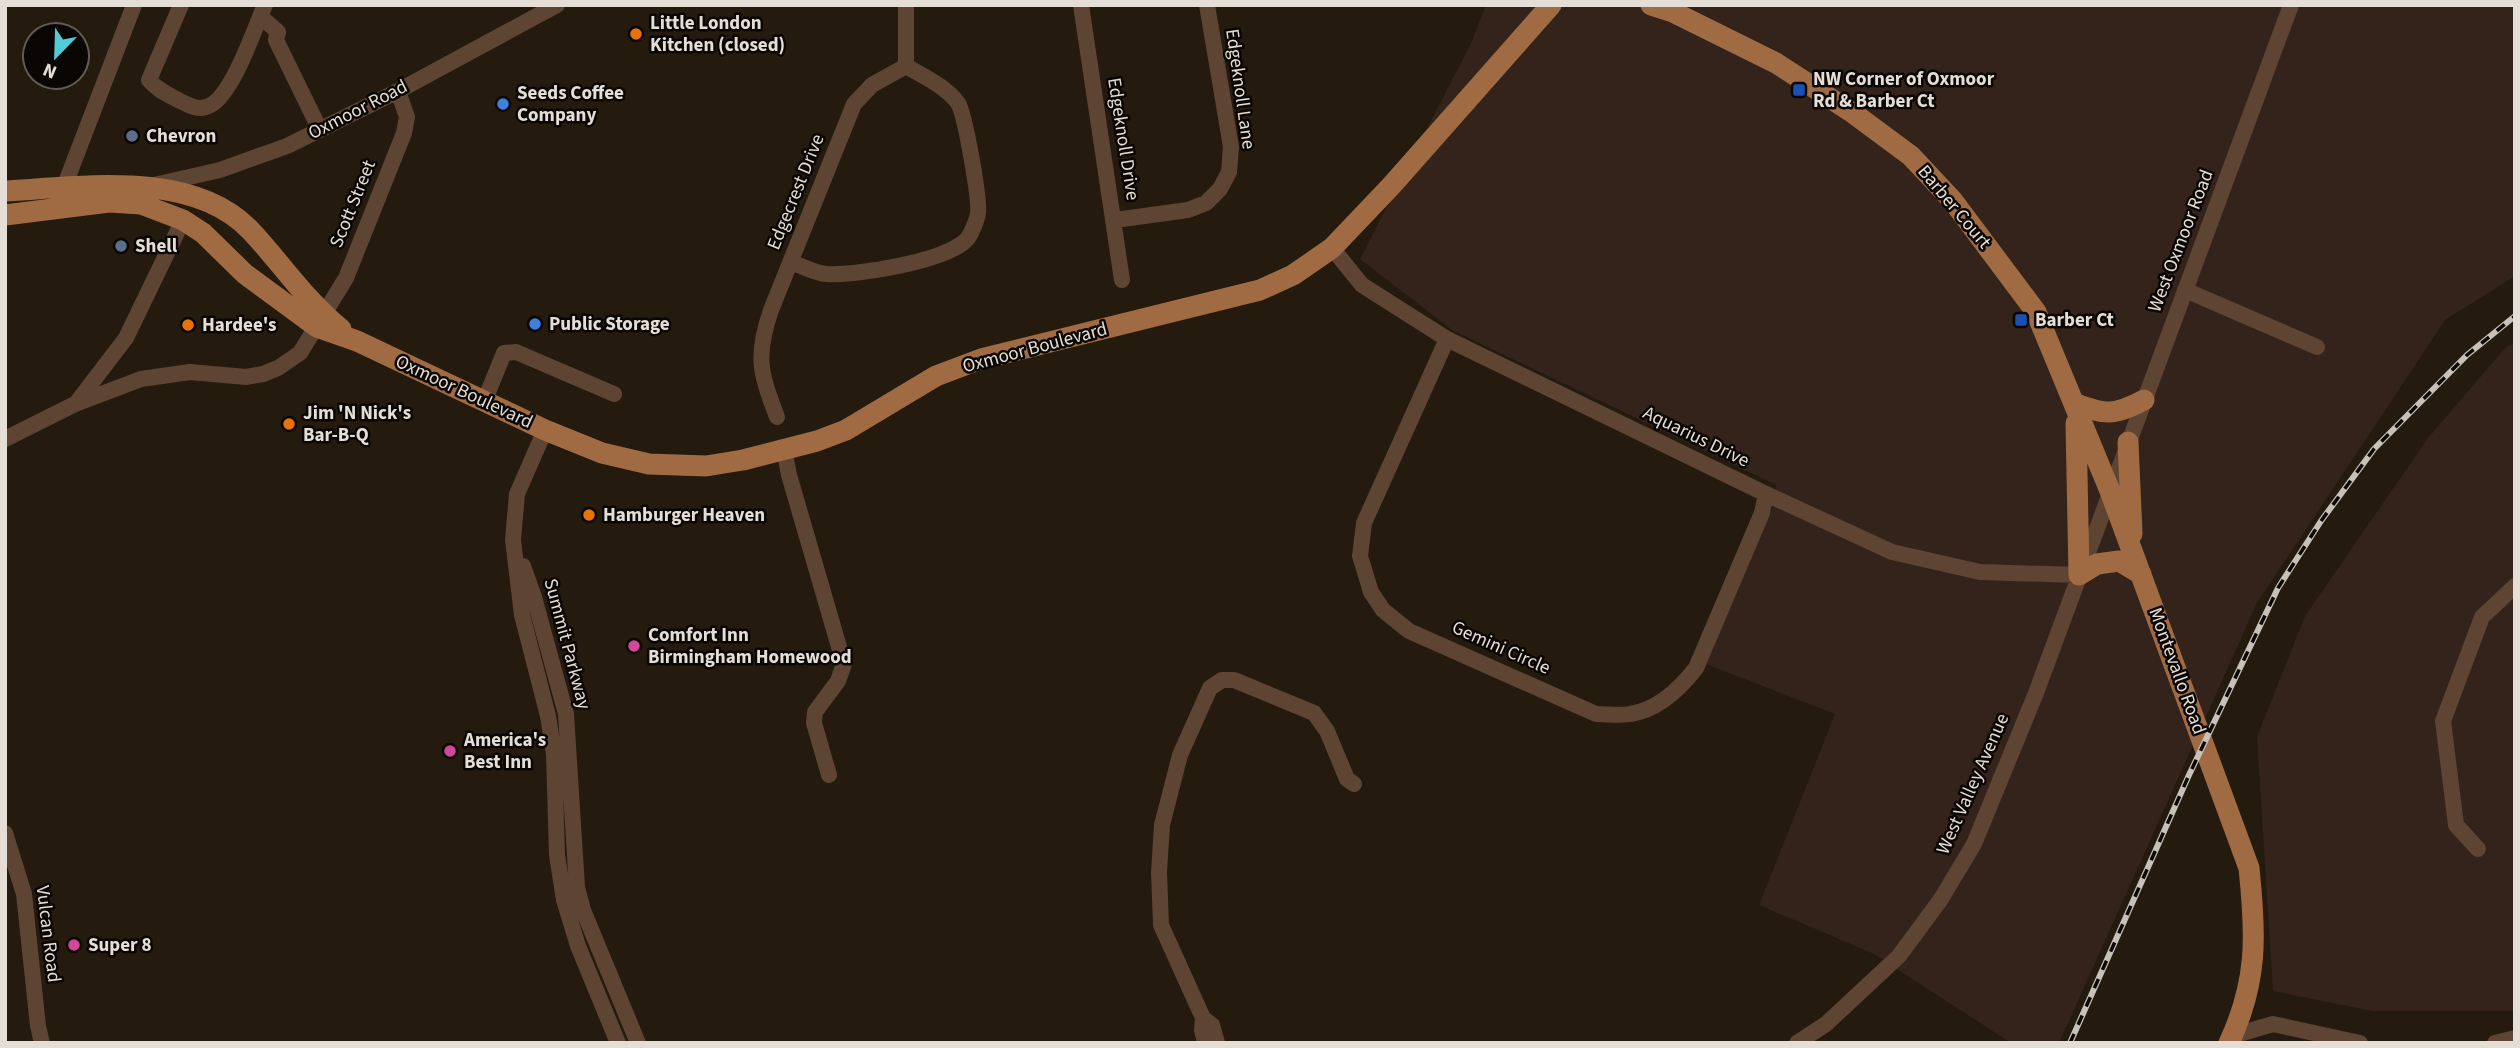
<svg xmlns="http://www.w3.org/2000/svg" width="2520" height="1048" font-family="'Source Sans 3',sans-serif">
<rect width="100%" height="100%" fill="#241a0e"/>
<path fill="#33231a" d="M1486,5H2515V276L2445,320L2257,603L2059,1043H2011L1874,954L1759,905L1835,714L1706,664L1772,510L1776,485L1452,330L1360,259L1471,43Z
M2515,343V1011H2372L2273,991L2257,737L2305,616L2428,438L2506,347Z"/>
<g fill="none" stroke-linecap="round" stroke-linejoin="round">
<path stroke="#5e4432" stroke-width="16" d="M181,5L149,80C157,90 169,95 180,101C189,105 196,110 206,107C231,101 254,29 265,5
M906,5V66
M1081,5L1122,280
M260,16L278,32L276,40L320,130
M154,185L220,170L287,146L398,91L557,5
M61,195L134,5
M1115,220L1188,210L1206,203L1220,189L1229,172L1231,147L1207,5
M1332,248L1362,285L1447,339L1766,494L1892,552L1980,572L2079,575
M791,262C802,266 814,273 826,274C855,276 950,261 968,238C972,232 977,220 978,213C980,200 965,114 958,103C945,86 925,77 906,66
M2185,290L2317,347
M1447,339L1364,523L1360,556L1371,592L1383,610L1409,631L1596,714C1607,714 1619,716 1630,714C1658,710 1679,690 1696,668L1762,513L1766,494
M77,402L126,338L183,220
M484,402L504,353L516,352L614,394
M777,417C760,372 755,357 771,310L854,104L872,85L906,66
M545,430L517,494L513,540L522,615L548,716L554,754L557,855L564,900L578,946L618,1043
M5,439L75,404L141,379L190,372L246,377L263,374L278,368L300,353L346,278L404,133L407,117L398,91
M784,449L789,475L844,664L838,681L815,712L814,723L829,775
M523,566L534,597L566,714L577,887L583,910L638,1043
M5,833L24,894L38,1026L42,1043
M2478,849L2456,825L2443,721L2482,617L2515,586
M1203,1018L1202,1030L1205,1043
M2232,1036L2273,1024L2360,1043
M1217,1043L1212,1025L1203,1018L1161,925L1159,872L1162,825L1180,755L1210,688L1222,680H1234L1314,713L1327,731L1347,779L1354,784
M1797,1043L1826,1024L1899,956L1941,899L1974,844L2036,693L2291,5
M2495,1043L2515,1038"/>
<path stroke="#a06b43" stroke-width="21" d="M1651,5L1673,12L1776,63L1853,113L1911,156L1953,201L2036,312L2110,491L2249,868C2256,935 2258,981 2229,1043
M5,191C81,187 193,169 251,231C281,263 306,301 341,329
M5,215L109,202L141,204L183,220L203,233L245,274L317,327L357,341L545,430L602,453L649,464L706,466L743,460L817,441L846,430L936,376L981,359L1260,290L1293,275L1332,248L1392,185L1551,5
M2074,403C2105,415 2114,416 2144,400
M2076,423L2079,575
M2128,442L2132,534
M2079,575L2097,564L2119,561L2141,574"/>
<defs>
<path id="rail" d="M2070,1043L2189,775L2278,588L2321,521L2374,449L2467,355L2515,316"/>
</defs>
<use href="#rail" stroke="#c8c1b8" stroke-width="6"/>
<use href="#rail" stroke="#0a0603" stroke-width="3.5" stroke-dasharray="10" stroke-linecap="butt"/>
</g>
<g fill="#e8710a" stroke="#0a0603" stroke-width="2.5">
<circle cx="636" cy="34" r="7"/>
<circle cx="188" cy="325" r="7"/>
<circle cx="289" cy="424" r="7"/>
<circle cx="589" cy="515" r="7"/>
</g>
<g fill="#1a4fb4" stroke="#0a0603" stroke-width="2.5">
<rect x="1792" y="83" width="14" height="14" rx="3.5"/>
<rect x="2014" y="313" width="14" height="14" rx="3.5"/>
</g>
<g fill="#3f7fe0" stroke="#0a0603" stroke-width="2.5">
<circle cx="503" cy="104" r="7"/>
<circle cx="535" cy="324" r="7"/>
</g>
<g fill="#5c6f8a" stroke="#0a0603" stroke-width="2.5">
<circle cx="132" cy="136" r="7"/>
<circle cx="121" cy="246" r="7"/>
</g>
<g fill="#d1479c" stroke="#0a0603" stroke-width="2.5">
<circle cx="634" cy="646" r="7"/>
<circle cx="450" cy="751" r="7"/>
<circle cx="74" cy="945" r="7"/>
</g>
<g text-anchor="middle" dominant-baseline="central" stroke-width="5" stroke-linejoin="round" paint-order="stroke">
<g font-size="19" font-weight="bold" fill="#e5ded6" stroke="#0a0603" text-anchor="start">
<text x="650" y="23">Little London<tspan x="650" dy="22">Kitchen (closed)</tspan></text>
<text x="1813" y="79">NW Corner of Oxmoor<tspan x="1813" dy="22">Rd &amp; Barber Ct</tspan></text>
<text x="517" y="93">Seeds Coffee<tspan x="517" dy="22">Company</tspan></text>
<text x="146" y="136">Chevron</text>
<text x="135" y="246">Shell</text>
<text x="2035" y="320">Barber Ct</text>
<text x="549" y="324">Public Storage</text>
<text x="202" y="325">Hardee's</text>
<text x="303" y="413">Jim 'N Nick's<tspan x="303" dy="22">Bar-B-Q</tspan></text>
<text x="603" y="515">Hamburger Heaven</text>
<text x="648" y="635">Comfort Inn<tspan x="648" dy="22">Birmingham Homewood</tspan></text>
<text x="464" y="740">America's<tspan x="464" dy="22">Best Inn</tspan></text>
<text x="88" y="945">Super 8</text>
</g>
<g font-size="19" fill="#e5ded6" stroke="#0a0603">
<text transform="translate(1240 89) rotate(82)">Edgeknoll Lane</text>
<text transform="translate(358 110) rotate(-27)">Oxmoor Road</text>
<text transform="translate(1123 139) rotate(81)">Edgeknoll Drive</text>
<text transform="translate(796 192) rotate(-68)">Edgecrest Drive</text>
<text transform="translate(353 204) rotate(-68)">Scott Street</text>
<text transform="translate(1954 207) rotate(50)">Barber Court</text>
<text transform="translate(2181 241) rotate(-69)">West Oxmoor Road</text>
<text transform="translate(1035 348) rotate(-15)">Oxmoor Boulevard</text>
<text transform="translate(464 392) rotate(25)">Oxmoor Boulevard</text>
<text transform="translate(1696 437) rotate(26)">Aquarius Drive</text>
<text transform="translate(567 644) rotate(75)">Summit Parkway</text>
<text transform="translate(1501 648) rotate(24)">Gemini Circle</text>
<text transform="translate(2177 671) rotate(70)">Montevallo Road</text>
<text transform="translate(1973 784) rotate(-66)">West Valley Avenue</text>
<text transform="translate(48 934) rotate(83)">Vulcan Road</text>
</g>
</g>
<rect width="2520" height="1048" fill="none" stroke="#e5ded6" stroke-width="14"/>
<g transform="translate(56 56) rotate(203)"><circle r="33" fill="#0a0603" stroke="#625c57" stroke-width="2"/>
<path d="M0-5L12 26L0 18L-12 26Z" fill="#52cbd9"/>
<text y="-10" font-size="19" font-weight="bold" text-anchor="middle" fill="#e5ded6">N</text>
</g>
</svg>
